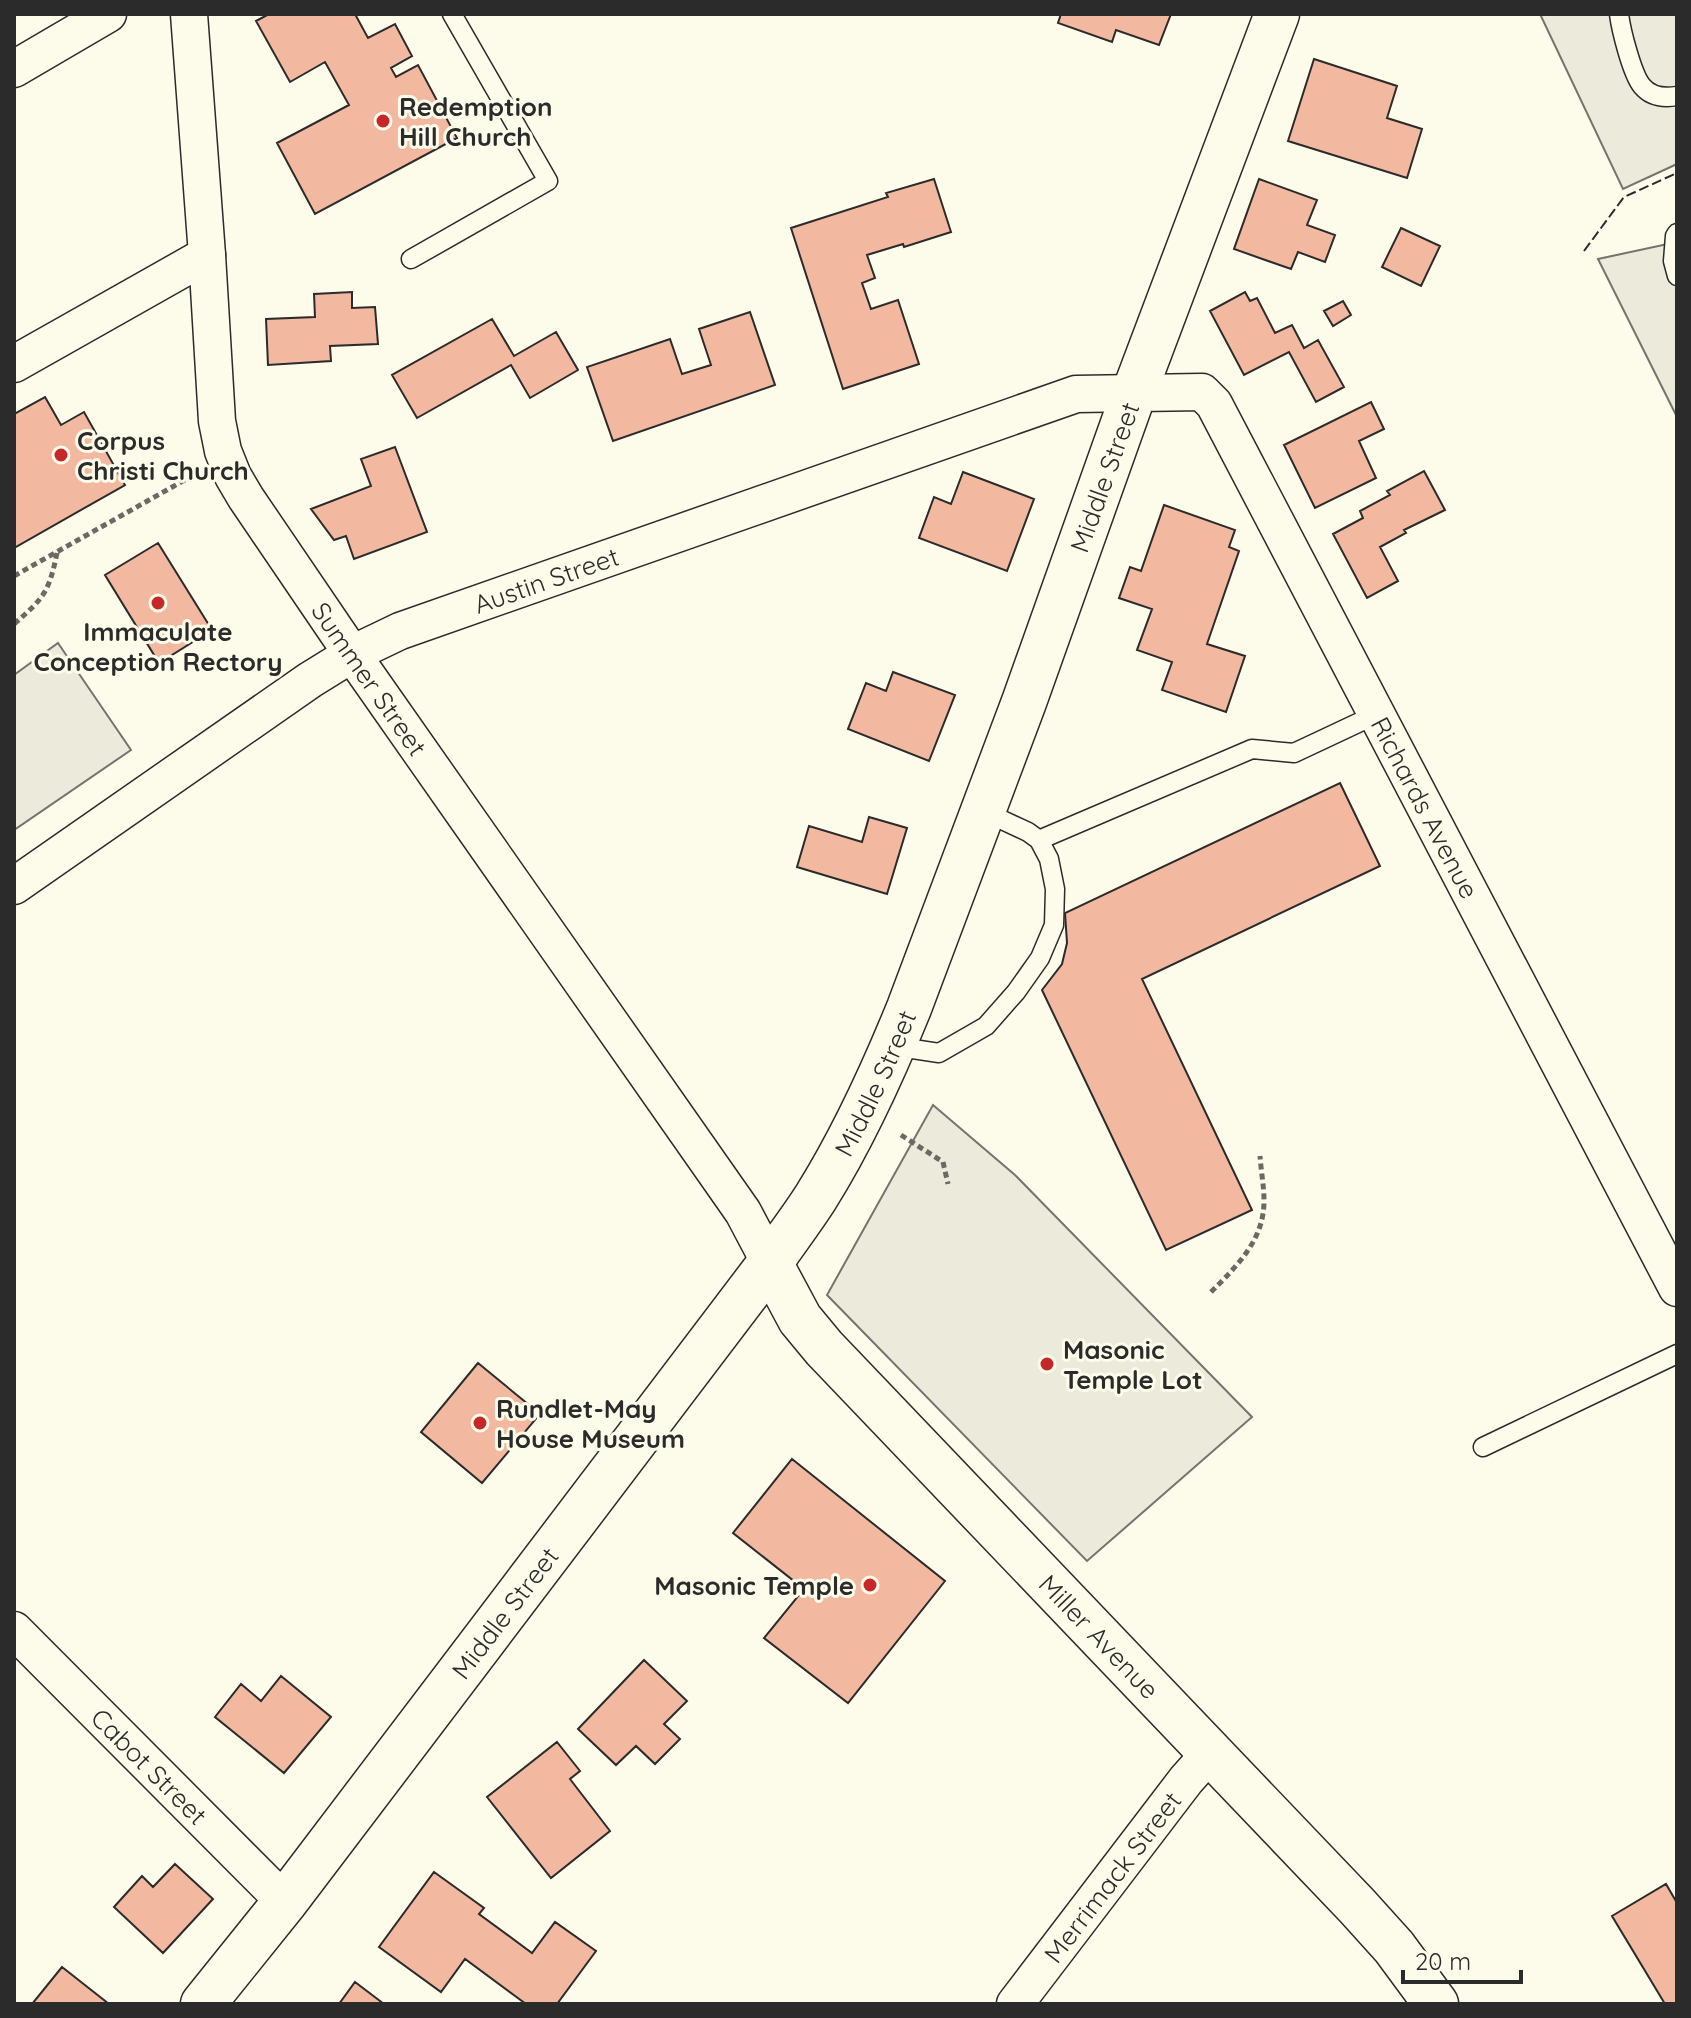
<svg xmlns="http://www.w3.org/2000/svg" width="1691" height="2018" font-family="Quicksand,sans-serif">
<rect width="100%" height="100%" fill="#fdfbea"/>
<path fill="#eceadb" stroke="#74746e" stroke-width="2" d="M1540,14H1677V164L1623,189Z
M1677,242V417L1598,259Z
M58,643L131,750L14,830V675Z
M933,1105L1015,1175L1252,1417L1087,1561L827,1295Z"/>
<path fill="#f2b8a0" stroke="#2b2b2b" stroke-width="2" d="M269,14H355L368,38L395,24L412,56L391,68L396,77L418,65L457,138L315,214L277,143L349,105L325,62L290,82L256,21Z
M1061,14H1171L1159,45L1116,30L1112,42L1058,23Z
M1314,59L1397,86L1387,118L1422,129L1407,178L1288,141Z
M934,179L951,232L904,247L903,244L867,255L875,278L862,283L871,309L898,300L919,364L843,389L791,228L888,197L886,193Z
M1259,179L1317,200L1307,225L1335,235L1325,262L1298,252L1291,269L1234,249Z
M1401,228L1440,246L1421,286L1382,267Z
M352,292V308L375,307L378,344L330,346L331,361L268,365L266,319L315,317L314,294Z
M1245,292L1250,301L1257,298L1275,333L1292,325L1304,348L1318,340L1344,387L1316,402L1289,352L1244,375L1210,311Z
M1343,301L1351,315L1333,326L1324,311Z
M750,312L775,385L613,441L587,367L670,339L682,374L711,365L699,329Z
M492,319L514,356L556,332L578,370L530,398L511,365L417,418L392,375Z
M45,397L61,425L84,412L125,485L14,548V414Z
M1371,402L1384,429L1359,441L1376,478L1315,508L1284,445Z
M395,447L427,532L354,559L346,536L334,540L311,509L371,486L361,459Z
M1424,471L1445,510L1404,530L1406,533L1380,547L1398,581L1367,598L1333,534L1363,518L1360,511L1390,495L1387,491Z
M963,472L1034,499L1007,571L919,538L934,497L951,504Z
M1164,505L1235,530L1229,547L1239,551L1207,644L1245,656L1226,712L1162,690L1172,662L1137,650L1152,609L1119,598L1130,567L1141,571Z
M158,543L212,630L159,663L105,575Z
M893,672L955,695L929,761L848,729L866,683L886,691Z
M1340,783L1380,866L1142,979L1252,1210L1166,1250L1042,990L1062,964L1067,943L1065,913Z
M869,817L907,828L887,894L797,867L809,826L862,842Z
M478,1363L540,1414L482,1483L421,1432Z
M792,1459L945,1581L848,1703L764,1638L804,1589L733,1533Z
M644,1660L687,1701L664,1724L680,1739L655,1764L636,1746L616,1765L578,1729Z
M281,1676L331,1717L284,1773L215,1717L241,1684L261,1701Z
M557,1742L580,1771L570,1779L610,1831L551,1878L487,1797Z
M175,1864L213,1899L163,1953L114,1907L142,1876L153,1887Z
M434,1872L484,1908L479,1914L532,1953L555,1922L596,1951L557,2004H526L465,1959L441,1992L379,1947Z
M1666,1884L1677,1903V2004H1665L1612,1916Z
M62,1967L109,2004H32Z
M355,1982L384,2004H339Z"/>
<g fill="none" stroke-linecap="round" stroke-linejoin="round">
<defs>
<path id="service" d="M1619,14C1621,30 1632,74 1642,86C1651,97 1665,98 1677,96
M1677,233L1675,236L1673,261L1677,276
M411,259L548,181L452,14
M1039,840L1252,749L1294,753L1377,714
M893,1046L939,1053L986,1026L1016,992L1040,958L1054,925L1055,889L1049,859L1039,840L1028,832L983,811
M1483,1447L1677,1354"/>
<g id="minor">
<path id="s1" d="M189,14L207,255L217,421L223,451L233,476L246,498L352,654L743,1212L770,1263"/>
<path d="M14,69L108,14"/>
<path d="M14,364L207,255"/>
<path id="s2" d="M14,886L310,680L352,654L400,631L1076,394L1202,392L1214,404L1677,1288"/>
<path id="s3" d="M14,1630L285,1902"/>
<path id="s4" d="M1015,2004L1186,1780L1211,1752"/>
</g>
<g id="secondary">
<path id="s5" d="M770,1263L800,1319L824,1348L1357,1906L1394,1947L1436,2004"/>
</g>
<g id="primary">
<path id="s6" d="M203,2004L285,1902L770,1263C785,1241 802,1219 816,1197C853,1138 883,1072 909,1008L1024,702L1134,393L1277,14"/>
</g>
</defs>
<use href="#service" stroke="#2b2b2b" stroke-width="21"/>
<use href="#minor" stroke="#2b2b2b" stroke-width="39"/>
<use href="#secondary" stroke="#2b2b2b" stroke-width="47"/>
<use href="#primary" stroke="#2b2b2b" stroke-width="47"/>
<path stroke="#6a6964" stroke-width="5" stroke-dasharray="6 4" stroke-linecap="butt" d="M14,576L190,477
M14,624C44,598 49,592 57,553
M901,1135L943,1162L948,1184
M1211,1292C1237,1266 1264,1240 1264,1201C1264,1186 1261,1171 1260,1156"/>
<use href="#service" stroke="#fdfbea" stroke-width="18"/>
<use href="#minor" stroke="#fdfbea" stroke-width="36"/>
<use href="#secondary" stroke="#fdfbea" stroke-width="44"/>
<use href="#primary" stroke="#fdfbea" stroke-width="44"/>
<path stroke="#2b2b2b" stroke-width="2" stroke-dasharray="10 4" stroke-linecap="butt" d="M1584,251L1624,197L1677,173"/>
</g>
<g fill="#c62828" stroke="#fdfbea" stroke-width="3">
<circle cx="383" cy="121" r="8"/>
<circle cx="61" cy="455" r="8"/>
<circle cx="158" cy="603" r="8"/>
<circle cx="1047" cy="1364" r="8"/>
<circle cx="480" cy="1423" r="8"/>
<circle cx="870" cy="1585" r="8"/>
</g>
<g text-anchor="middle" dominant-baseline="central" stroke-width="6" stroke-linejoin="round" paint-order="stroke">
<g font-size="26" font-weight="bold" fill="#2b2b2b" stroke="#fdfbea" text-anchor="start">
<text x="399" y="106">Redemption<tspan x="399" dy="30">Hill Church</tspan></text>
<text x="77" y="440">Corpus<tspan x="77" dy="30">Christi Church</tspan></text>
<text x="158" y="631" text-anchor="middle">Immaculate<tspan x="158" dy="30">Conception Rectory</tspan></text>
<text x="1063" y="1349">Masonic<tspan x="1063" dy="30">Temple Lot</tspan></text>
<text x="496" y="1408">Rundlet-May<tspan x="496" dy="30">House Museum</tspan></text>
<text x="854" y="1585" text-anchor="end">Masonic Temple</text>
</g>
<g font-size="26" fill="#2b2b2b" stroke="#fdfbea">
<text stroke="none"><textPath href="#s6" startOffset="1790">Middle Street</textPath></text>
<text stroke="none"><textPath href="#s2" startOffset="618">Austin Street</textPath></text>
<text stroke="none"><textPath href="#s1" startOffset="710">Summer Street</textPath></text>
<text stroke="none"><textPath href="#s2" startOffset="1778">Richards Avenue</textPath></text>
<text stroke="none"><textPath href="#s6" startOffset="1142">Middle Street</textPath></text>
<text stroke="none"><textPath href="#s6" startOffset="494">Middle Street</textPath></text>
<text stroke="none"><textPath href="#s5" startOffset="500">Miller Avenue</textPath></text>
<text stroke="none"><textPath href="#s3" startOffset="192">Cabot Street</textPath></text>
<text stroke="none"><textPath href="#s4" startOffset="160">Merrimack Street</textPath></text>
</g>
</g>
<rect width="1691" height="2018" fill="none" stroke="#2b2b2b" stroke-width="32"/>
<path d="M1403 1970v12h118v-12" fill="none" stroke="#2b2b2b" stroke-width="4"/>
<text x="1415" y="1970" font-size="24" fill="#2b2b2b" stroke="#fdfbea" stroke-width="6" paint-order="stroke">20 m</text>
</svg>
